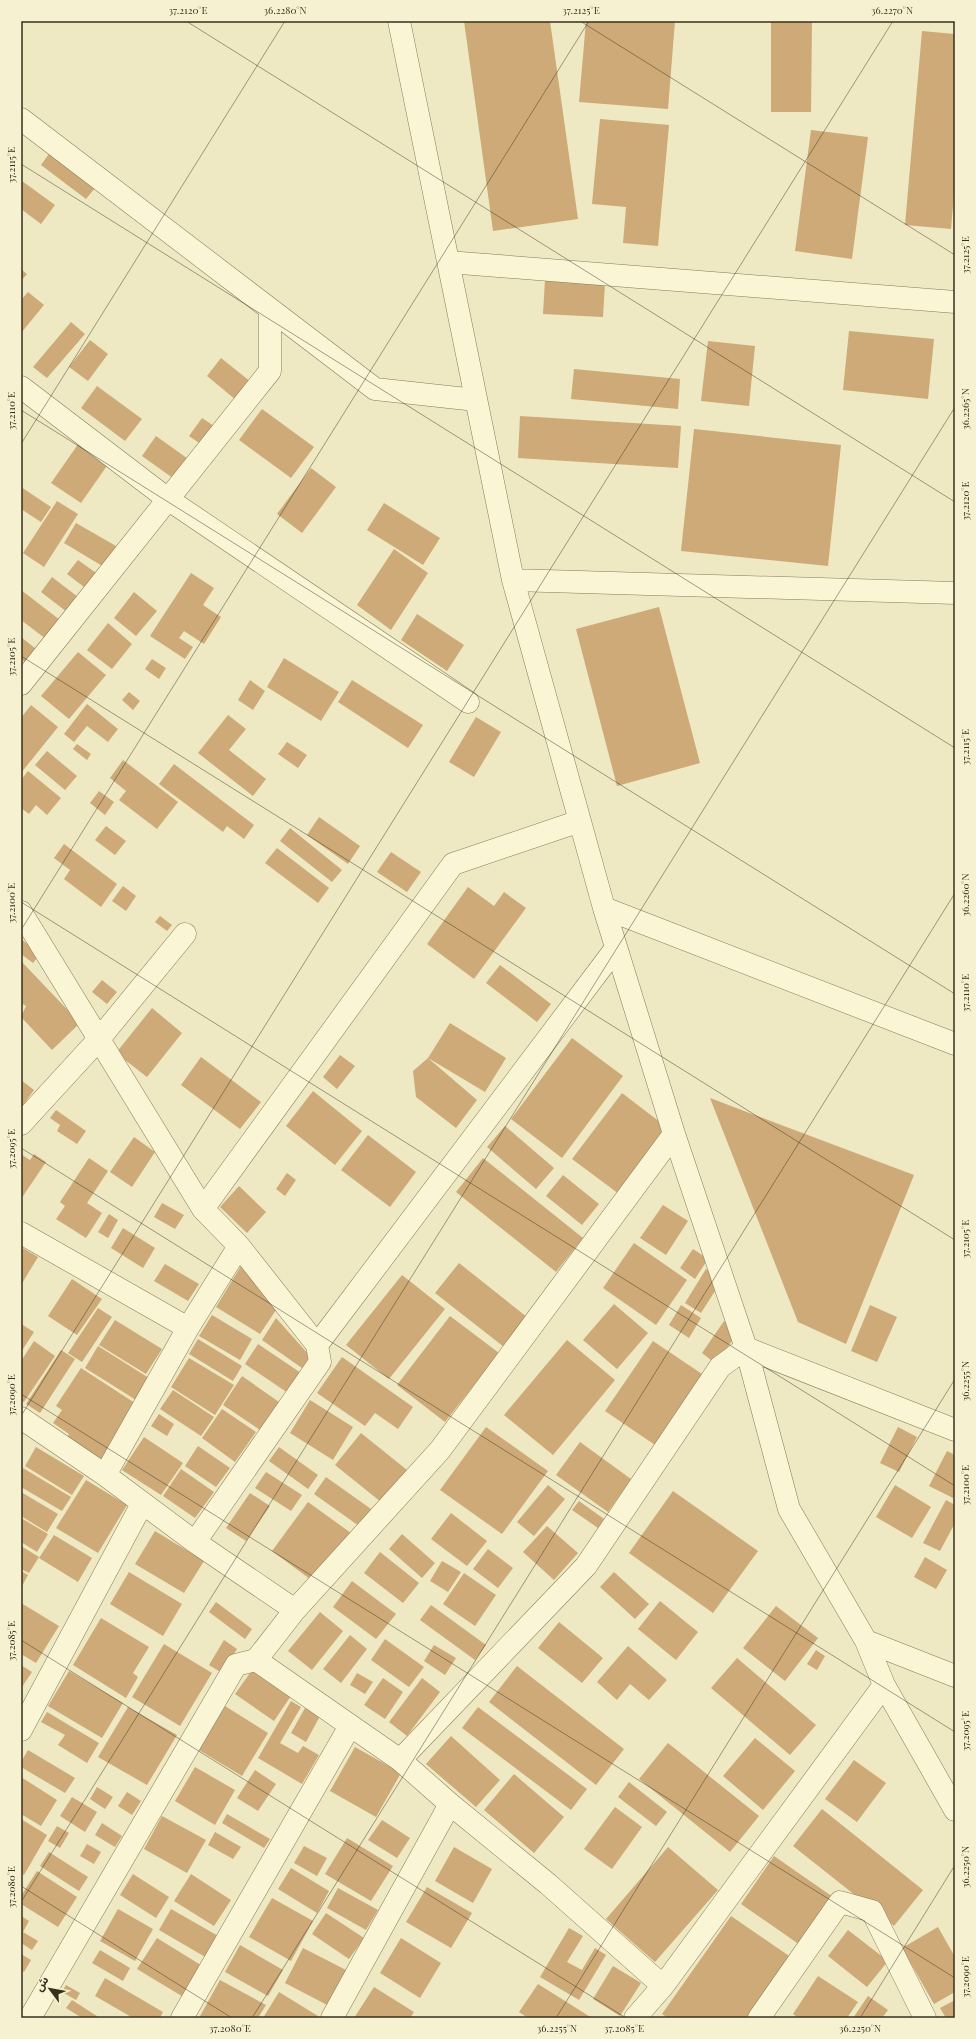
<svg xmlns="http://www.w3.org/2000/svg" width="976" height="2039" font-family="'Playfair Display','Noto Sans Arabic',serif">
<rect width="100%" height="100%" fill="#eee9c2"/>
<path fill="#cdaa77" d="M464,21H550L578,219L493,231Z
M586,21H675L668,109L579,102Z
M771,22H812L811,112H771Z
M922,31L955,34V182L951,229L905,225Z
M600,119L669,125L658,246L623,243L626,207L592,204Z
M811,130L868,137L852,259L795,251Z
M53,148L99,183L86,199L41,165Z
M22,181L55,205L41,224L21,209Z
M21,269L27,274L21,281Z
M545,280L605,283L603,317L543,314Z
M28,292L44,305L21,333V300Z
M71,322L85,334L47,378L33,367Z
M849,331L934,339L928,399L843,390Z
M90,340L108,354L88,381L69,367Z
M708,341L755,346L749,406L701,401Z
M221,358L251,382L236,400L207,376Z
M574,369L680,379L678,409L571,399Z
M97,386L142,419L125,441L81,408Z
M262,409L314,447L291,478L239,440Z
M520,416L681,426L678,468L518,458Z
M202,418L217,428L205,447L189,436Z
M694,429L841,445L828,566L681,551Z
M156,436L191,461L177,481L142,456Z
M81,440L111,460L81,503L51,483Z
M311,468L336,487L302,533L277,514Z
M21,487L51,507L41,522L21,509Z
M57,501L78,514L44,567L23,553Z
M384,503L440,538L423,565L367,530Z
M76,523L116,546L104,567L64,543Z
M394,549L428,573L391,630L357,605Z
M78,560L99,575L88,590L67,574Z
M191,573L214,588L203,605L221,617L204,644L184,631L179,638L193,647L185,659L150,636Z
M52,577L78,597L67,612L41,592Z
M21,590L60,620L46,639L21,620Z
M134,592L157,611L136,636L114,618Z
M659,607L700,763L617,786L576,629Z
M417,614L464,645L447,671L401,640Z
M108,623L132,644L112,669L87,650Z
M21,637L36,649L26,663L21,659Z
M78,652L106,675L69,719L41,696Z
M284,658L339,692L321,721L267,687Z
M152,659L166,668L159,679L145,669Z
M250,680L265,691L253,710L238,700Z
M352,680L423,725L408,748L338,702Z
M129,692L140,701L133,710L122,700Z
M87,704L118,729L108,742L87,726L74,742L64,734Z
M31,705L58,727L21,773V718Z
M228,715L246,729L229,750L266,779L253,796L198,753Z
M476,717L501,732L474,777L449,762Z
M287,742L307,755L298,768L278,754Z
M77,744L91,754L87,760L73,749Z
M47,751L77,776L65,790L35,765Z
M123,760L178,802L157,829L119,800L126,791L110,778Z
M174,764L254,825L244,839L227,826L223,832L159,784Z
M28,771L61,798L47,815L36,805L29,814L21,808V780Z
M99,791L114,802L105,815L90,803Z
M319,817L360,846L348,864L307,835Z
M106,826L126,841L115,855L95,840Z
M290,828L342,870L332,882L280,841Z
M64,844L117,884L101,907L64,879L70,870L54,858Z
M277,848L329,888L318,903L265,863Z
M391,852L421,872L407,892L377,872Z
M123,886L136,896L126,911L112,901Z
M468,887L494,906L504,892L526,908L474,979L427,944Z
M160,916L172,925L167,931L155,922Z
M21,939L40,954L33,963L21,954Z
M21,961L80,1023L52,1050L21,1017L26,1006L21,1003Z
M500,965L551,1004L537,1022L486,983Z
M102,980L117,992L107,1004L92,992Z
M152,1008L182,1033L147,1077L116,1053Z
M450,1023L506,1058L485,1092L428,1058Z
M572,1038L623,1076L562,1158L511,1119Z
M340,1055L355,1066L337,1089L323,1077Z
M201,1057L261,1102L240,1129L181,1085Z
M428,1058L477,1100L456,1128L416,1097L413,1071Z
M21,1080L34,1090L21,1108Z
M313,1091L362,1131L335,1165L286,1126Z
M622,1093L669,1129L619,1194L572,1159Z
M710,1098L914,1175L846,1344L798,1322Z
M56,1110L86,1131L77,1144L57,1131L60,1125L50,1118Z
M505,1126L554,1168L536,1189L487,1147Z
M368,1135L416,1172L390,1207L341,1170Z
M134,1137L155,1152L132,1187L110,1172Z
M21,1154L30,1160L34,1154L46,1162L21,1199Z
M89,1158L108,1171L87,1203L102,1213L86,1238L56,1219L65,1206L60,1202Z
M483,1158L583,1238L556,1272L456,1192Z
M287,1173L296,1180L285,1196L276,1189Z
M563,1175L599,1204L582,1225L546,1196Z
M239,1186L266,1212L247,1233L220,1207Z
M162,1203L184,1215L175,1229L154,1217Z
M663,1205L688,1221L666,1255L640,1238Z
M109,1214L118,1220L108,1238L98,1232Z
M123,1228L155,1248L143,1268L111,1248Z
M634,1243L687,1280L656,1325L603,1288Z
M21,1247L38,1257L21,1285Z
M693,1249L708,1259L695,1279L680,1268Z
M459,1263L527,1317L504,1347L435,1293Z
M165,1264L199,1284L188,1301L154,1281Z
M241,1266L276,1310L260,1334L216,1307Z
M706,1269L722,1280L701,1313L685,1303Z
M402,1275L445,1309L389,1379L346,1345Z
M72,1279L102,1299L77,1335L48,1316Z
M614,1304L648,1333L617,1369L583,1340Z
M681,1305L701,1318L689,1338L669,1325Z
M870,1305L897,1317L877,1362L851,1351Z
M98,1308L112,1317L82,1362L68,1353Z
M212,1315L252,1339L240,1360L199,1336Z
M450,1316L499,1353L445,1422L397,1385Z
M276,1318L310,1356L302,1368L262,1340Z
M115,1320L162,1349L146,1374L99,1345Z
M724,1321L738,1332L716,1364L702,1353Z
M21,1324L34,1332L21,1352Z
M198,1339L242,1366L233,1381L189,1354Z
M567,1340L615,1380L553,1455L504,1415Z
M34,1341L55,1356L24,1402L21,1400V1361Z
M653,1341L705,1376L658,1447L605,1411Z
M258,1344L301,1373L288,1393L245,1364Z
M98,1346L149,1378L136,1400L85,1368Z
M61,1350L75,1359L40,1413L26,1404Z
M342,1357L413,1407L398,1429L375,1413L365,1426L317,1393Z
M189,1358L234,1385L215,1415L171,1387Z
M81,1368L138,1405L101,1462L66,1439L69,1434L53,1423L62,1410L56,1406Z
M242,1376L279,1402L260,1430L223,1405Z
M173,1390L214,1417L201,1436L160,1409Z
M310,1400L353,1427L333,1460L290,1433Z
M222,1409L256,1432L235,1462L202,1438Z
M159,1414L174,1424L167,1436L151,1426Z
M486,1427L548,1471L502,1534L440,1490Z
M898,1427L917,1437L899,1472L880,1463Z
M361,1433L407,1470L381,1502L335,1465Z
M144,1437L183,1463L161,1495L122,1470Z
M580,1442L631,1479L608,1512L556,1475Z
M198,1446L230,1468L216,1487L185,1466Z
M36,1447L84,1476L72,1495L25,1466Z
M279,1447L318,1475L308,1489L269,1461Z
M947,1451L955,1455V1499L929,1486Z
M23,1468L71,1497L62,1511L21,1487V1473Z
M181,1469L214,1492L195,1518L163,1496Z
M266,1472L302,1495L291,1511L255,1488Z
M326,1477L371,1509L359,1526L314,1494Z
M86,1480L127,1505L98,1553L56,1528Z
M548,1485L565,1499L534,1536L517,1522Z
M895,1485L931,1507L912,1538L876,1517Z
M673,1491L758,1551L713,1613L629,1553Z
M21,1492L58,1514L47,1532L21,1516Z
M250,1493L270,1506L246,1541L226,1528Z
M946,1500L955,1505V1523L940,1551L923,1543Z
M579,1501L604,1519L598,1528L572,1510Z
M308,1502L351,1533L314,1582L272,1551Z
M451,1513L487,1541L467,1566L431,1539Z
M21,1518L48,1534L37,1552L21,1542Z
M547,1526L578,1553L554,1580L523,1552Z
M155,1531L204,1561L184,1593L135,1564Z
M402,1534L435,1563L422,1578L389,1549Z
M54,1535L92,1558L78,1582L39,1558Z
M21,1546L39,1557L29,1573L21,1569Z
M488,1549L513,1568L498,1588L473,1569Z
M380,1552L419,1583L403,1603L364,1573Z
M925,1557L947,1570L936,1589L914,1577Z
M442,1561L461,1572L448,1592L430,1581Z
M21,1571L28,1575L21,1588Z
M129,1572L182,1604L163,1636L110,1604Z
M614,1572L649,1604L635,1619L600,1587Z
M464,1573L496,1595L475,1626L443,1604Z
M352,1581L396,1614L376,1639L333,1607Z
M660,1601L698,1632L676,1660L638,1629Z
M216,1602L252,1629L245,1639L209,1612Z
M21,1603L59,1626L36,1663L21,1654Z
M431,1605L486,1645L475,1660L420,1620Z
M776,1606L818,1638L785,1681L743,1648Z
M320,1612L343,1631L312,1670L288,1651Z
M101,1618L149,1647L133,1673L138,1677L126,1698L73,1665Z
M559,1622L603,1658L582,1683L538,1648Z
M350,1635L367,1649L341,1683L323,1669Z
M385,1639L424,1667L409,1687L371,1660Z
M224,1640L237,1649L222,1673L209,1665Z
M164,1644L212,1673L180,1726L132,1697Z
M434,1645L456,1658L445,1675L424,1661Z
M628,1646L667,1680L649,1700L630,1684L617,1700L597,1682Z
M816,1650L825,1656L817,1670L807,1664Z
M737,1658L816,1725L790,1755L711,1688Z
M21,1665L32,1672L22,1687L21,1686Z
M255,1666L293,1693L274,1721L235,1694Z
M517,1666L624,1749L596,1785L489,1702Z
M69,1671L123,1703L102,1738L48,1706Z
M357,1673L373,1682L365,1694L350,1685Z
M383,1678L403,1692L385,1719L364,1705Z
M422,1678L440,1692L407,1736L389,1722Z
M291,1701L301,1707L280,1743L298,1753L303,1746L319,1755L302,1784L258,1758Z
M225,1706L268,1733L242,1776L199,1750Z
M128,1707L177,1735L147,1785L98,1757Z
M478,1707L587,1789L571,1810L462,1728Z
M305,1708L320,1716L306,1742L291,1733Z
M47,1712L99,1743L87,1763L58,1745L65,1735L41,1722Z
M451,1736L500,1780L476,1807L426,1764Z
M755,1738L795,1771L763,1810L723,1776Z
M668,1743L759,1816L730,1852L639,1779Z
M355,1747L401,1773L376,1817L330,1791Z
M28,1750L75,1778L65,1793L21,1767V1762Z
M854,1760L886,1783L857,1822L825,1799Z
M195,1767L235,1790L215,1825L175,1801Z
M255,1770L276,1784L258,1811L237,1798Z
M514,1774L564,1817L534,1853L484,1810Z
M21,1777L57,1800L41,1826L21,1814Z
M629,1782L667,1812L656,1826L618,1797Z
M97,1787L113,1797L105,1809L90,1799Z
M127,1792L141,1801L132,1815L118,1806Z
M72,1797L97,1812L85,1832L60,1816Z
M615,1807L642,1827L612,1869L584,1849Z
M822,1809L923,1890L894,1926L793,1846Z
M227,1814L270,1839L264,1848L222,1823Z
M162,1816L206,1840L187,1873L144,1849Z
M21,1819L47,1835L24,1875L21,1873Z
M382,1820L410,1838L397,1858L368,1840Z
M102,1823L122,1836L115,1847L95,1835Z
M57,1826L69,1833L60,1848L48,1841Z
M215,1832L241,1847L233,1859L208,1845Z
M347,1838L393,1866L371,1901L325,1874Z
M87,1844L101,1852L94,1864L80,1856Z
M304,1846L327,1858L317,1876L294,1863Z
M454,1847L492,1869L473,1903L435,1881Z
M668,1847L718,1890L655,1962L606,1919Z
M49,1852L88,1877L79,1891L40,1866Z
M774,1856L833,1897L800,1945L741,1904Z
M291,1868L329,1891L317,1913L278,1889Z
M37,1871L77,1897L58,1927L21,1904V1896Z
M133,1874L169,1897L156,1918L120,1895Z
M191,1874L231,1900L214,1926L174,1901Z
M427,1887L472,1913L451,1948L406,1922Z
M338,1888L378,1910L366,1930L327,1908Z
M272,1898L313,1921L291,1961L249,1937Z
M118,1909L153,1929L135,1961L100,1941Z
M171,1909L220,1937L207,1958L159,1930Z
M326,1913L364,1938L349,1959L312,1934Z
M21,1916L29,1921L23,1932L38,1941L32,1950L21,1943Z
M731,1916L792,1958L749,2018H668L662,2014Z
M938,1927L955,1957V1992L934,2004L902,1948Z
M569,1928L583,1936L567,1962L582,1970L595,1948L606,1955L579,2000L540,1977Z
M848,1930L888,1961L867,1987L828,1956Z
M157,1938L204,1967L185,1998L137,1969Z
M401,1938L441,1963L420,1998L380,1973Z
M240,1945L283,1970L268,1996L225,1972Z
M303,1948L348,1971L329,2006L285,1983Z
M100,1950L130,1968L123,1981L92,1963Z
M21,1954L31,1960L24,1972L21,1970Z
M613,1966L641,1983L620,2016L593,1999Z
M818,1976L858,2002L847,2018H798L793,2014Z
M105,1978L163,2012L160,2018H133L95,1996Z
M220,1980L266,2005L258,2018H199Z
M538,1984L592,2018H528L519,2012Z
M66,1985L80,1993L76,2000L62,1992Z
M374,1987L414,2012L410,2018H354Z
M279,1992L318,2016L317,2018H263Z
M868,1996L888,2010L882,2018H853Z
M72,2000L100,2018H82L66,2008Z
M955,2000V2018H946L940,2008Z"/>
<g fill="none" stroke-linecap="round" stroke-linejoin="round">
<defs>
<path id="minor" d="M399,21L513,580L604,908L674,1134L746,1348L789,1509L866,1641L884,1685L955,1810
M21,119L375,389L476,400
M448,262L955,302
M21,387L169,500L468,702
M513,580L955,593
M21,684L270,371V309
M604,908L955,1044
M21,912L203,1209L239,1246L317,1345L320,1362L195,1542
M21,1124L99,1039L185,934
M203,1209L453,864L580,821
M21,1233L188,1328L239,1246
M317,1345L616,948
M21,1418L105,1475L195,1542L295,1610
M105,1475L188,1328
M866,1641L955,1676
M256,1660L400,1760L450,1804L548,1884L663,1986
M21,1730L142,1504
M400,1760L586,1566L720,1367L746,1348L955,1430
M30,2018L236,1665L256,1660L295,1610L440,1450L674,1134
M182,2018L350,1726
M332,2018L450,1804
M635,2018L663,1986L884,1685
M759,2018L840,1902L872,1911L925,2018"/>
</defs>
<use href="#minor" stroke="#887a59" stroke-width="23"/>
<use href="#minor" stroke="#f9f5d5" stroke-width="22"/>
</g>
<path fill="none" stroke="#382f1d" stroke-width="1" stroke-opacity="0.45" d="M186,21L955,502M580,21L955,255M21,164L955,748M21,410L955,994M21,444L285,21M21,656L955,1240M21,902L955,1486M21,930L589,21M21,1148L955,1732M21,1394L955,1978M21,1416L893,21M21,1640L626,2018M21,1886L232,2018M21,1902L955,407M252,2018L955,893M556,2018L955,1379M860,2018L955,1865"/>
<rect width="976" height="2039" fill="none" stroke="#f6f2d1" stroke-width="44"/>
<g transform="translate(50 1989) rotate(302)" stroke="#f6f2d1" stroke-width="3" paint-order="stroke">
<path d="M0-3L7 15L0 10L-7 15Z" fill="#382f1d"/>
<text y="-6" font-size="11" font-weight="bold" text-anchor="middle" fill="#382f1d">ش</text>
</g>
<rect x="22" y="22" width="932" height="1995" fill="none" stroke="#382f1d" stroke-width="1.5"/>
<g font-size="10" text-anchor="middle" fill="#382f1d">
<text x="188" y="14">37.2120°E</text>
<text x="285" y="14">36.2280°N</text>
<text x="581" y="14">37.2125°E</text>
<text x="892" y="14">36.2270°N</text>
<text transform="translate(11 165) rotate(-90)" y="4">37.2115°E</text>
<text transform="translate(965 255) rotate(-90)" y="4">37.2125°E</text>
<text transform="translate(965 409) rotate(-90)" y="4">36.2265°N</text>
<text transform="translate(11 411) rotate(-90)" y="4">37.2110°E</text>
<text transform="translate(965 501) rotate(-90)" y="4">37.2120°E</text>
<text transform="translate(11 657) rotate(-90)" y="4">37.2105°E</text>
<text transform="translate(965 747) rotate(-90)" y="4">37.2115°E</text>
<text transform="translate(965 895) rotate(-90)" y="4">36.2260°N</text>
<text transform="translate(11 903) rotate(-90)" y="4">37.2100°E</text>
<text transform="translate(965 993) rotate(-90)" y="4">37.2110°E</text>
<text transform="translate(11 1149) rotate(-90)" y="4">37.2095°E</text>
<text transform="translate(965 1239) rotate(-90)" y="4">37.2105°E</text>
<text transform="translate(965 1381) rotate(-90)" y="4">36.2255°N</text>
<text transform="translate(11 1395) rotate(-90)" y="4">37.2090°E</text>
<text transform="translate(965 1485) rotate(-90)" y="4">37.2100°E</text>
<text transform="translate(11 1641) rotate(-90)" y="4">37.2085°E</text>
<text transform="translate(965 1731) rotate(-90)" y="4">37.2095°E</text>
<text transform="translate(965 1867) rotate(-90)" y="4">36.2250°N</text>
<text transform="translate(11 1887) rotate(-90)" y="4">37.2080°E</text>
<text transform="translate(965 1977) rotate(-90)" y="4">37.2090°E</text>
<text x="230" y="2032">37.2080°E</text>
<text x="557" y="2032">36.2255°N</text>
<text x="624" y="2032">37.2085°E</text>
<text x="860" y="2032">36.2250°N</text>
</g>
</svg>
